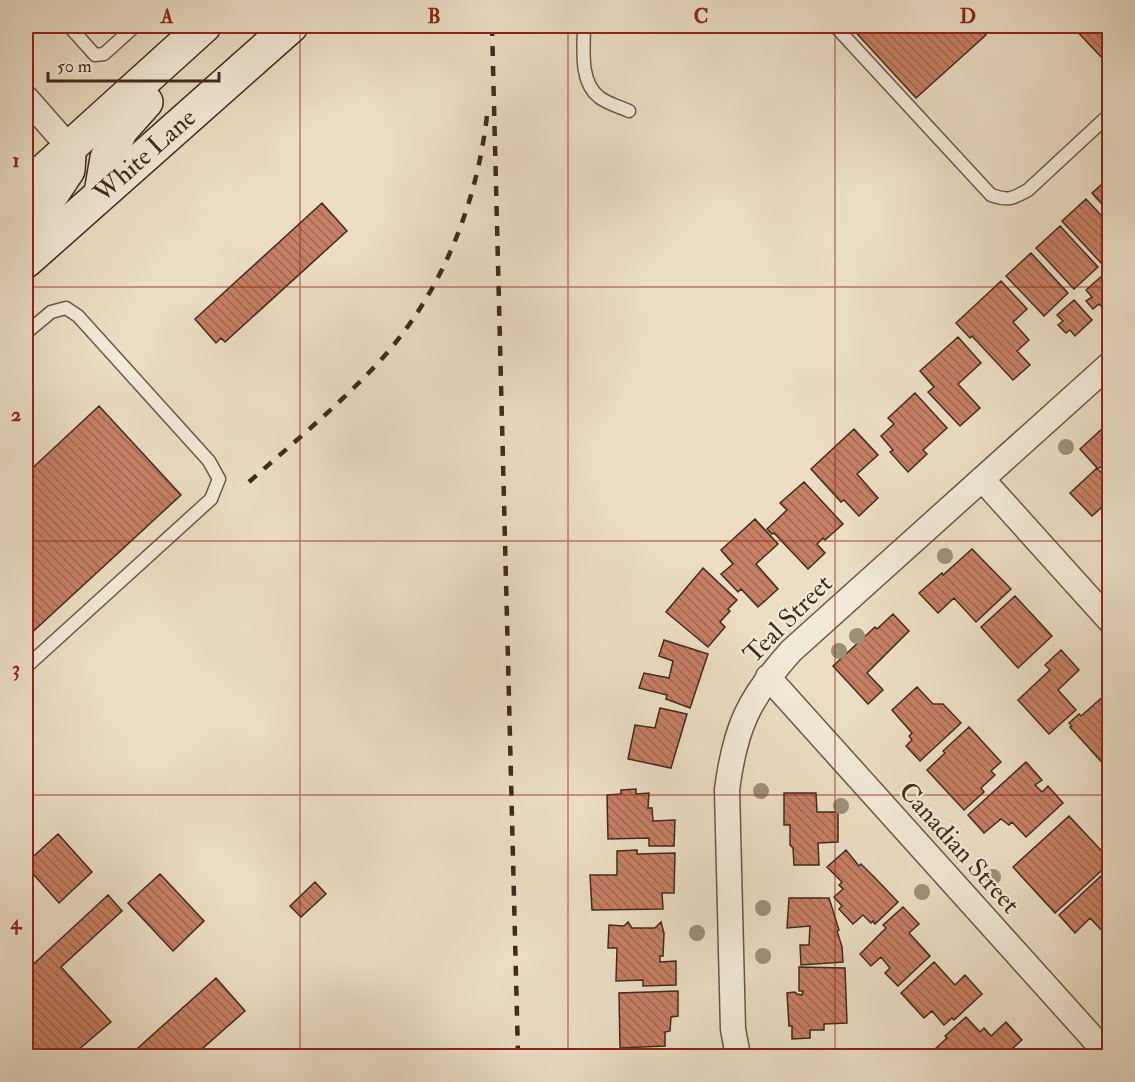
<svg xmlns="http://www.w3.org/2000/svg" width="1135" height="1082" font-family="'IM FELL Double Pica',serif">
<defs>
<pattern id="building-back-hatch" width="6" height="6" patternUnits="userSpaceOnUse" patternTransform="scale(1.5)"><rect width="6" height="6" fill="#c77f64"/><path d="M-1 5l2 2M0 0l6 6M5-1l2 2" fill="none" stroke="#a36852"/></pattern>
</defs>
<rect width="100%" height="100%" fill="#ebdec4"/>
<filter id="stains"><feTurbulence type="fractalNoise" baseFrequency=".00333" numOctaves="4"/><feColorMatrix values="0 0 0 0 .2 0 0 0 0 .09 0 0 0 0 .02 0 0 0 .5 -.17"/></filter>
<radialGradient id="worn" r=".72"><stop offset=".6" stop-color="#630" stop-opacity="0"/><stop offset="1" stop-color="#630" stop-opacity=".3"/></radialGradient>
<path fill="url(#building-back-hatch)" stroke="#402b1e" stroke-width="1.5" d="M850,26H978L986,35L916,98Z
M1072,26H1110V55L1104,60Z
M1110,177V213L1092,193Z
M1086,199L1110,225V257L1102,264L1062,221Z
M322,203L347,231L225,342L221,338L216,343L195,319Z
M1060,226L1098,267L1074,289L1036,248Z
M1031,253L1068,293L1044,316L1006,276Z
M1104,274L1110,280V304L1104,309L1099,304L1093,309L1086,301L1092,297L1086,290Z
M1001,281L1027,309L1013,322L1029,340L1017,351L1030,365L1013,380L972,336L970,338L956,323Z
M1074,300L1092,320L1075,336L1070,330L1066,333L1058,325L1063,321L1057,315Z
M958,337L981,363L958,384L980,408L960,426L928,392L934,387L920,371Z
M915,393L947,428L923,450L927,454L908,472L890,452L893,450L881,436L894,424L888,418Z
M99,406L181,495L26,638V474Z
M1104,427L1110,433V459L1098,469L1080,449Z
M854,429L878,455L857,474L878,498L859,516L844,500L841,502L811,469Z
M1097,468L1110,482V500L1092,516L1070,493Z
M804,482L843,524L825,540L823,538L817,544L825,553L808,569L774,533L772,534L767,529L787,510L780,503Z
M755,519L778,544L756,564L778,589L758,607L741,589L738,592L721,574L733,564L721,550Z
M972,549L1011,589L976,622L954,598L938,613L919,593L942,573L943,575Z
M703,568L737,600L728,609L730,611L720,622L725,627L708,647L666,612Z
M1015,596L1052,636L1018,668L981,627Z
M893,614L909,631L867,673L883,690L868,704L833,666L875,627L877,629Z
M664,640L708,654L690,708L666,699L667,695L639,688L644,673L669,678L673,661L659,656Z
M1061,650L1079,670L1058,690L1076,710L1049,734L1018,700L1050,670L1045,665Z
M917,687L933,704H943L961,723L920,761L906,746L912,740L909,736L912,733L892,710Z
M1105,695L1110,700V764L1106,767L1070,727L1072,726L1069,723L1079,714L1081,716Z
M660,708L687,714L671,768L628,759L635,725L655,728Z
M969,727L1001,762L991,771L995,775L981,788L984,792L964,810L927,770L945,753L943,751Z
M1026,762L1042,780L1035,785L1042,792L1048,786L1063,803L1026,837L1012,822L1009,825L1001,819L984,833L968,815Z
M636,789V794L649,793L648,808H652L653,821L675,820L674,846H649V838L608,839L607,795L621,794V790Z
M784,793H816L817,812H838V842L818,843L819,865H794L793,848L790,845V825H784Z
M1069,816L1110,860V863L1055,913L1013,867Z
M58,834L92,872L59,903L26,866V863Z
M637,850V854L675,853L674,893H662L663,909L592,910L590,875H617V851Z
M846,850L859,866L861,864L877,880L898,902L875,924L873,921L871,923L863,915L853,924L839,909L842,906L834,897L843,889L839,885L842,882L827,867Z
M160,874L204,921L173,951L128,903Z
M1101,876L1110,885V939L1090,918L1075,933L1059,915Z
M315,882L326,894L301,917L290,906Z
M108,895L122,911L61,967L111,1022L71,1056H26V971Z
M789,898H829L839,930L837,931L842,947L843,962L801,965L800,945H809L810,926L787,928Z
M903,907L919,924L909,933L930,956L898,986L885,973L890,968L881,957L871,966L860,954L886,928L883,925Z
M628,922L632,928H655L661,922L664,933L663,956H660V962L676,961V985L643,986V980L616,981L617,948H608L609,925L624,926Z
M934,962L955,985L965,975L982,994L954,1020L952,1018L944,1025L932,1011L924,1018L901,993Z
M799,967L845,968L847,1023L824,1024V1030H810V1038L792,1039V1026H789L787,993L795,992L797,994L802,995L803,991H799Z
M216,978L245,1011L194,1056H129Z
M678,991V1016L671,1017L670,1031L665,1032V1046L620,1048L619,993Z
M966,1017L980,1032L984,1028L991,1036L1006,1022L1022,1040L1004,1056H940L934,1050L947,1038L945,1036Z"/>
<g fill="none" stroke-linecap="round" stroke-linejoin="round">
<defs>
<path id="service" d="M69,26L95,55L104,54L135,26
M584,26C584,48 579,81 599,97C606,103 620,107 629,111
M835,26L991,195C1008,201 1012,199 1028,190L1110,114
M26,333L51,312L66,308L78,316L209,461L219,479L211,499L26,667"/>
<path id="minor" d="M26,98L70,148
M982,479L1110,621
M768,677L1109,1056
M738,1056L733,1029L727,790C735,727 749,698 791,651L1110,364"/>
<g id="secondary">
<path d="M26,187L204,26"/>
<path d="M101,193L107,158L121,130L146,102"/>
<path d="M26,233L68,170L69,155"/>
<path id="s1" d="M26,261L291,26"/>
</g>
</defs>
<use href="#service" stroke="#6b5848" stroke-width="15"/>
<use href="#minor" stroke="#6b5848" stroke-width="27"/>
<use href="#secondary" stroke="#402b1e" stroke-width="36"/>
<use href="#service" stroke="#f2ead9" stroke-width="12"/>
<use href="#minor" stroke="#f2ead9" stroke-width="24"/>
<use href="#secondary" stroke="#f2ead9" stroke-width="33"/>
<path stroke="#402b1e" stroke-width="4.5" stroke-dasharray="10 10" stroke-linecap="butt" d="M492,26L518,1056
M249,482C293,443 339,405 379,362C443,292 479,200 488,106"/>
</g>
<g fill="#9d9079">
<circle cx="1066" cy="447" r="8"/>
<circle cx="945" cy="556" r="8"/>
<circle cx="857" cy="636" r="8"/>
<circle cx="839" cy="651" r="8"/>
<circle cx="761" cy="791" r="8"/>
<circle cx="841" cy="806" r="8"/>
<circle cx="993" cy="877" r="8"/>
<circle cx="922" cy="892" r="8"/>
<circle cx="763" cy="908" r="8"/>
<circle cx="697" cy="933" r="8"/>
<circle cx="763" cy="956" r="8"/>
</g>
<path fill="none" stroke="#8f2418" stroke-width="1.5" stroke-opacity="0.55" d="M300,26V1056M568,26V1056M835,26V1056M26,287H1110M26,541H1110M26,795H1110"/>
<g text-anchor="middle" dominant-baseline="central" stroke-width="4.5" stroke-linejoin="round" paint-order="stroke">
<g font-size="26" fill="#402b1e" stroke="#f2ead9">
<text stroke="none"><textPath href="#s1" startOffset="159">White Lane</textPath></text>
<text transform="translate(788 619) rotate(-45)">Teal Street</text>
<text transform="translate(959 848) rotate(48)">Canadian Street</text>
</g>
</g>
<rect width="1135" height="1082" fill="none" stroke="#ebdec4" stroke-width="66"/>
<path d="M48 72v9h171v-9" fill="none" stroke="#402b1e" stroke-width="3"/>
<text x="57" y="72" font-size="18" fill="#402b1e" stroke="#f2ead9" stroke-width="4.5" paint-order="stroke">50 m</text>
<rect x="33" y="33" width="1069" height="1016" fill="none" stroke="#8f2418" stroke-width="2"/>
<g font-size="20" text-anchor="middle" font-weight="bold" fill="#8f2418">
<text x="167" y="23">A</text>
<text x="434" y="23">B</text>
<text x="701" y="23">C</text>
<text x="968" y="23">D</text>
<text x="16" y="167">1</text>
<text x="16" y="421">2</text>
<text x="16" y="675">3</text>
<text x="16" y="929">4</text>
</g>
<rect width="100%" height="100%" filter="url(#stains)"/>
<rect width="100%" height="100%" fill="url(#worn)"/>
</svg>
